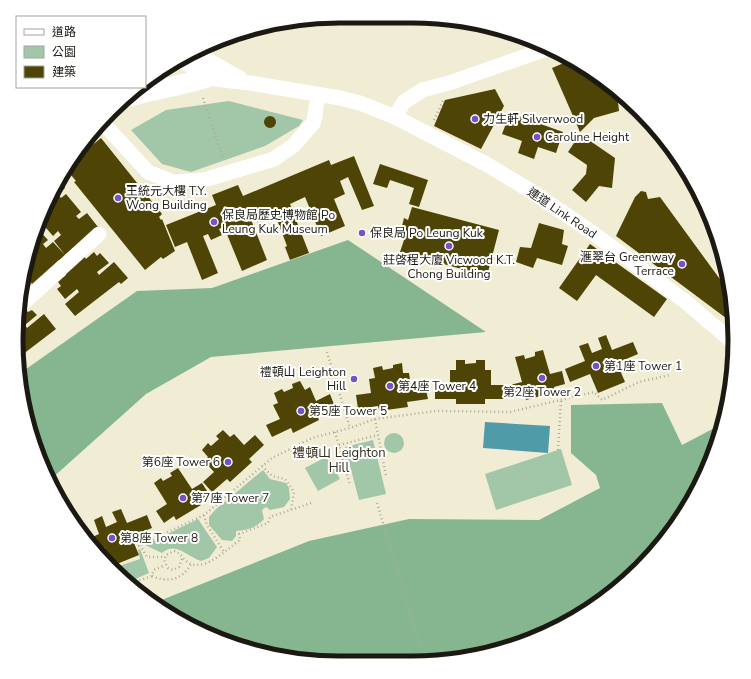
<svg xmlns="http://www.w3.org/2000/svg" width="751" height="679" font-family="'Nunito Sans','Noto Sans TC',sans-serif">
<rect width="100%" height="100%" fill="#f1edd5"/>
<path fill="#a2c6a8" d="M229,101L303,120L299,126L265,146L191,172L162,164L131,130L166,110Z
M384 443a10 10 0 1 1 20 0a10 10 0 1 1-20 0Z
M373,440L386,494L359,500L345,447Z
M561,449L572,485L496,510L485,474Z
M328,456L340,479L318,491L305,468Z
M263,470L270,479L286,483L289,488L290,499L284,507L270,510L266,507L262,510L264,519C256,528 247,530 236,531V536L232,541L222,540L209,525V517L215,510Z
M198,519L217,547L209,558L201,561C186,556 176,541 162,553L145,545Z
M140,549L149,573L126,583L113,568L140,559L138,550Z"/>
<path fill="#85b68f" d="M348,240L486,332L211,357L146,394L50,480C32,448 23,410 19,374L137,291L212,288Z
M662,403L682,445L722,424L710,463L681,519L640,568L591,608L536,638L475,657L432,661L387,662L298,660L236,646L178,620L154,603L309,541L409,519L539,520L600,488L596,475L571,453V405Z"/>
<path fill="#509ba8" d="M485,422L550,426L548,453L483,448Z"/>
<path fill="#4e4405" d="M571,60L591,71L617,92L619,111L594,118L580,132L552,68Z
M495,89L504,106L481,149L434,126L445,100Z
M510,113L563,132L556,153L538,147L534,159L518,153L522,141L502,134Z
M264 122a6 6 0 1 1 12 0a6 6 0 1 1-12 0Z
M580,134L615,158L612,188L599,186L586,202L572,190L586,174L587,165L568,152Z
M101,138L162,214L159,217L161,220L162,219L175,251L163,259L161,257L145,270L74,182L76,181L66,169L70,163Z
M354,156L374,206L362,210L348,177L340,181L345,194L334,199L345,226L321,236L305,197L290,204L309,253L290,260L285,247L287,246L273,209L267,212L269,218L258,223L255,215L250,217L267,260L242,271L224,227L219,229L222,235L211,240L208,234L203,236L218,273L202,280L187,242L175,247L166,225L216,205L212,195L238,185L243,196L329,160L331,165Z
M380,164L428,180L419,207L409,204L414,188L390,180L387,188L373,184Z
M59,181L65,188L58,194L61,198L66,194L81,212L76,216L79,219L87,213L98,227L65,255L54,241L61,235L58,231L53,236L40,221L49,196Z
M641,191L646,192L648,199L660,197L730,293L734,324L616,236L635,197Z
M412,207L499,230L487,276L400,252L404,240L399,238L404,218L408,220Z
M539,223L564,230L562,244L568,246L562,265L537,258L533,268L516,262L520,247L531,248Z
M37,228L48,240L43,244L46,248L53,242L65,255H83L86,259L94,252L97,256L100,253L109,263L97,272L99,275L114,262L128,278L121,284L119,282L75,316L65,304L79,292L77,289L65,299L57,289L61,286L58,282L66,275L59,260L32,284L25,275L26,266L28,264L27,256Z
M590,244L667,299L654,317L596,275L577,301L559,288Z
M24,276L31,284L22,292Z
M20,309H25L28,312L32,310L37,315L25,325L27,328L44,314L56,329L18,358L16,339Z
M606,335L612,350L633,342L638,354L617,363L625,382L598,393L590,374L570,382L565,369L585,361L579,346L588,343L592,353L602,349L598,338Z
M543,350L550,374L562,371L565,384L554,387L555,392L526,400L525,395L514,398L510,385L522,382L515,357L524,355L525,359L535,356V352Z
M456,360H465V364L476,363V360H485V370H491V385H505V399H485V404H456V399H435V385H450V370H456Z
M402,363L403,373H409L411,387L425,385L428,399L407,402L408,407L379,411L378,406L358,409L356,395L371,393L369,379L375,378L373,368L382,366L383,370L393,368V365Z
M300,381L305,390L310,387L316,401L330,394L335,407L317,415L319,420L293,433L291,428L272,437L266,425L280,419L273,405L278,403L274,393L282,389L284,392L293,388L292,384Z
M223,430L230,437L234,434L244,445L255,435L264,445L249,459L252,462L230,482L227,479L212,492L203,482L214,472L204,461L208,457L202,450L208,443L211,446L219,439L216,436Z
M178,468L192,489L202,483L209,494L199,501L201,505L176,520L174,516L164,523L156,511L167,504L154,483L161,478L163,481L172,476L170,473Z
M121,509L127,523L147,515L152,528L131,536L139,555L112,566L104,547L96,551L86,540L99,534L94,520L102,516L106,527L117,522L112,512Z"/>
<g fill="none" stroke-linecap="round" stroke-linejoin="round">
<path stroke="#afab98" stroke-width="2.5" stroke-dasharray="1 3" stroke-linecap="butt" d="M203,98L223,158
M434,120L443,101
M327,352L350,428
M375,419L386,476
M335,432L350,485
M339,445L378,435
M558,450L561,400
M262,466L272,476L285,479L294,492L291,510
M377,503L425,662
M204,515L207,525L224,552
M140,545L147,557H164
M138,546L204,515L272,458L312,438L350,428L375,419L436,411L510,412L594,392L602,400L639,382L670,375
M182,559L179,567L173,570L168,568L164,560L166,555L174,551C182,553 183,561 191,564C207,570 227,549 240,540L239,534L268,523L270,517L314,502
M152,576C168,583 182,580 191,564
M128,584L152,576L154,570L165,565"/>
<path stroke="#fff" stroke-width="15" d="M193,52L240,78
M179,60L197,69L206,78L250,83L340,98L360,103L395,117L486,164L531,191L593,233L686,302L735,344
M395,117L404,102L422,90L449,83L549,48
M103,123L148,172L173,182L204,180L274,159L294,145L314,122L318,95
M20,306L99,234"/>
<path stroke="#fff" stroke-width="20" d="M128,97C154,89 181,86 206,78"/>
</g>
<g fill="#7651cb" stroke="#fff" stroke-width="1.5">
<circle cx="475" cy="119" r="4"/>
<circle cx="537" cy="137" r="4"/>
<circle cx="118" cy="198" r="4"/>
<circle cx="214" cy="222" r="4"/>
<circle cx="362" cy="233" r="4"/>
<circle cx="449" cy="246" r="4"/>
<circle cx="682" cy="264" r="4"/>
<circle cx="596" cy="366" r="4"/>
<circle cx="542" cy="378" r="4"/>
<circle cx="354" cy="379" r="4"/>
<circle cx="390" cy="386" r="4"/>
<circle cx="301" cy="411" r="4"/>
<circle cx="228" cy="462" r="4"/>
<circle cx="183" cy="498" r="4"/>
<circle cx="112" cy="538" r="4"/>
</g>
<g text-anchor="middle" dominant-baseline="central" stroke-width="4" stroke-linejoin="round" paint-order="stroke">
<g font-size="12" fill="#1b1911" stroke="#fff" text-anchor="start">
<text x="483" y="119">力生軒 Silverwood</text>
<text x="545" y="137">Caroline Height</text>
<text x="126" y="191">王統元大樓 T.Y.<tspan x="126" dy="14">Wong Building</tspan></text>
<text x="222" y="215">保良局歷史博物館 Po<tspan x="222" dy="14">Leung Kuk Museum</tspan></text>
<text x="370" y="233">保良局 Po Leung Kuk</text>
<text x="674" y="257" text-anchor="end">滙翠台 Greenway<tspan x="674" dy="14">Terrace</tspan></text>
<text x="449" y="260" text-anchor="middle">莊啓程大廈 Vicwood K.T.<tspan x="449" dy="14">Chong Building</tspan></text>
<text x="604" y="366">第1座 Tower 1</text>
<text x="346" y="372" text-anchor="end">禮頓山 Leighton<tspan x="346" dy="14">Hill</tspan></text>
<text x="398" y="386">第4座 Tower 4</text>
<text x="542" y="392" text-anchor="middle">第2座 Tower 2</text>
<text x="309" y="411">第5座 Tower 5</text>
<text x="220" y="462" text-anchor="end">第6座 Tower 6</text>
<text x="191" y="498">第7座 Tower 7</text>
<text x="120" y="538">第8座 Tower 8</text>
</g>
<g font-size="12" fill="#1b1911" stroke="#fff">
<text transform="translate(562 213) rotate(34)">連道 Link Road</text>
</g>
<g font-size="13" fill="#33301d" stroke="#fff">
<text x="339" y="453">禮頓山 Leighton<tspan x="339" dy="15">Hill</tspan></text>
</g>
</g>
<path d="M0 0H751V679H0ZM339 23H412A316 316 0 0 1 728 339V340A316 316 0 0 1 412 656H339A316 316 0 0 1 23 340V339A316 316 0 0 1 339 23Z" fill="#fff" fill-rule="evenodd"/>
<path fill="none" stroke="#1b1911" stroke-width="5" d="M339 23H412A316 316 0 0 1 728 339V340A316 316 0 0 1 412 656H339A316 316 0 0 1 23 340V339A316 316 0 0 1 339 23Z"/>
<rect x="16" y="16" width="130" height="72" fill="#ffffff" stroke="#a4a3a0"/>
<rect x="24" y="29" width="20" height="6" fill="#ffffff" stroke="#a4a3a0"/>
<text x="52" y="36" font-size="12" fill="#1b1911">道路</text>
<rect x="24" y="46" width="20" height="12" fill="#a2c6a8" stroke="#a4a3a0"/>
<text x="52" y="56" font-size="12" fill="#1b1911">公園</text>
<rect x="24" y="66" width="20" height="12" fill="#4e4405" stroke="#a4a3a0"/>
<text x="52" y="76" font-size="12" fill="#1b1911">建築</text>
</svg>
